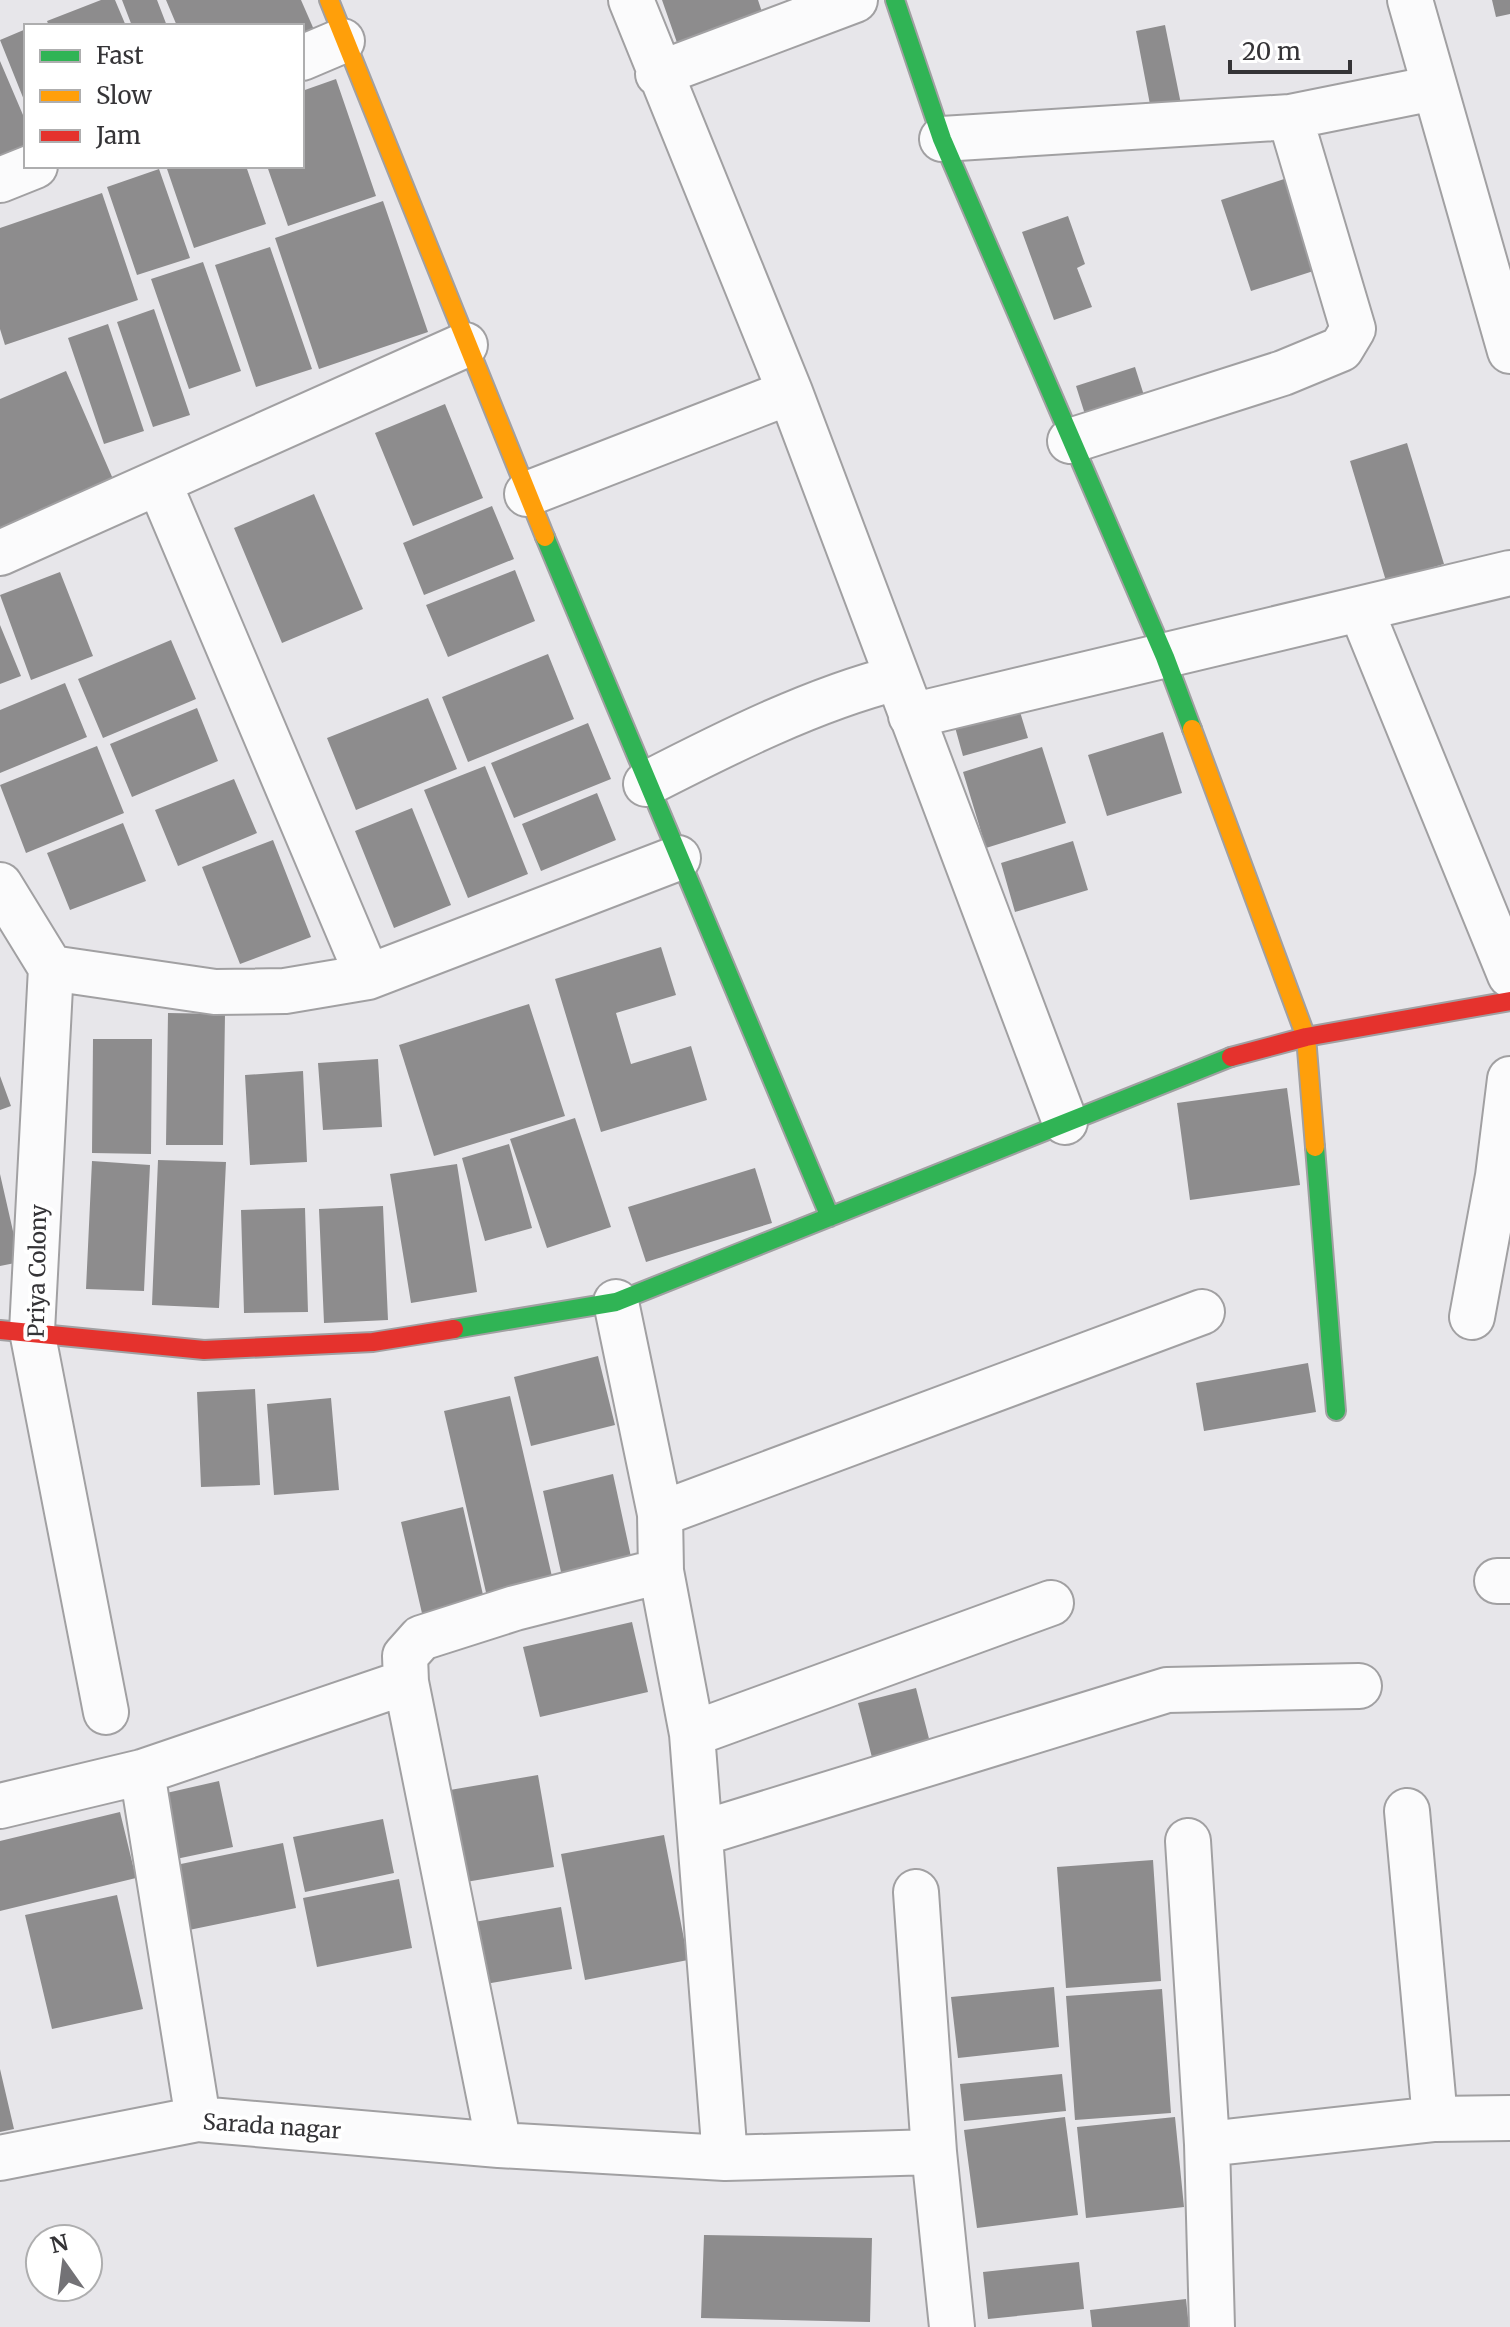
<svg xmlns="http://www.w3.org/2000/svg" width="1510" height="2327" font-family="Merriweather,serif">
<rect width="100%" height="100%" fill="#e7e6ea"/>
<path fill="#8d8c8d" d="M101,0H115L126,26H49L47,21Z
M122,0H157L167,26H132Z
M166,0H301L315,32L302,38V26H177Z
M662,0H758L766,24L681,54Z
M1492,0H1510V14L1496,17Z
M1165,25L1182,109L1152,115L1136,31Z
M26,29V105L0,40Z
M0,61L26,122V149L0,157Z
M336,79L376,196L288,226L267,166H302V91Z
M166,166H246L266,224L194,248Z
M159,169L190,258L137,275L107,187Z
M1299,174L1329,266L1251,291L1221,200Z
M102,193L138,300L5,345L0,329V228Z
M383,201L428,332L319,369L275,238Z
M1068,216L1085,264L1077,268L1092,307L1054,320L1022,232Z
M270,247L312,369L256,387L215,265Z
M203,262L241,371L189,389L151,279Z
M154,309L190,415L153,427L117,322Z
M108,324L144,431L104,444L68,338Z
M1135,367L1148,408L1089,427L1076,386Z
M66,371L113,479L6,526L9,538L0,541V399Z
M445,404L483,498L413,526L375,433Z
M1407,443L1444,564L1386,581L1350,461Z
M314,494L363,609L282,643L234,528Z
M492,506L514,559L424,595L403,543Z
M515,570L535,621L448,657L426,605Z
M60,572L93,656L31,680L0,595Z
M0,625L21,676L0,684Z
M171,640L196,699L103,738L78,679Z
M548,654L574,719L468,762L442,697Z
M65,683L87,737L0,773V710Z
M428,698L457,769L356,810L327,738Z
M1017,702L1028,738L963,756L953,720Z
M197,708L218,761L132,797L110,744Z
M588,723L611,779L514,818L491,763Z
M1163,732L1182,793L1107,816L1088,755Z
M97,746L124,813L26,853L0,785Z
M1042,747L1066,823L986,848L963,772Z
M485,766L528,874L468,898L424,790Z
M234,779L257,833L178,866L155,810Z
M597,793L616,840L541,871L522,824Z
M412,808L451,905L394,928L355,831Z
M123,823L146,881L70,910L47,853Z
M273,840L311,937L240,964L202,867Z
M1073,841L1088,890L1015,912L1001,863Z
M661,947L676,995L616,1013L631,1064L691,1046L707,1100L601,1132L555,979Z
M529,1004L565,1116L434,1156L399,1045Z
M168,1013L225,1014L223,1145H166Z
M93,1039H152L151,1154L92,1153Z
M378,1059L382,1127L323,1130L318,1063Z
M303,1071L307,1162L250,1165L245,1075Z
M0,1076L11,1106L0,1110Z
M1287,1088L1300,1185L1190,1200L1177,1103Z
M575,1118L611,1227L547,1248L510,1139Z
M509,1144L532,1228L485,1241L462,1158Z
M158,1160L226,1162L219,1308L152,1305Z
M92,1161L150,1165L144,1291L86,1289Z
M457,1164L477,1292L411,1303L390,1174Z
M755,1168L772,1223L646,1262L628,1207Z
M0,1174L20,1262L0,1266Z
M383,1206L388,1320L324,1323L319,1209Z
M305,1208L308,1312L244,1313L241,1210Z
M598,1356L615,1425L531,1446L514,1377Z
M1308,1363L1316,1412L1204,1431L1196,1383Z
M255,1389L260,1485L201,1487L197,1392Z
M510,1396L554,1585L488,1601L444,1411Z
M331,1398L339,1490L274,1495L267,1404Z
M613,1474L633,1566L563,1581L543,1491Z
M463,1507L486,1608L424,1622L401,1522Z
M632,1622L648,1692L540,1717L523,1647Z
M916,1688L934,1758L876,1773L858,1703Z
M538,1775L554,1867L460,1883L444,1791Z
M219,1781L233,1847L176,1859L162,1794Z
M120,1812L136,1878L0,1911V1841Z
M383,1819L394,1873L305,1892L293,1837Z
M664,1835L688,1960L585,1980L561,1854Z
M283,1843L296,1908L189,1930L176,1865Z
M1153,1860L1161,1981L1066,1988L1057,1867Z
M399,1879L412,1948L317,1967L303,1898Z
M117,1895L143,2009L52,2029L25,1915Z
M561,1907L572,1969L474,1986L463,1924Z
M1054,1987L1059,2047L958,2058L951,1997Z
M1162,1989L1171,2113L1075,2120L1066,1996Z
M0,2069L14,2129L0,2132Z
M1062,2074L1066,2111L964,2121L960,2084Z
M1065,2117L1078,2215L977,2228L964,2130Z
M1175,2117L1184,2207L1086,2218L1077,2127Z
M704,2235L872,2238L870,2322L701,2318Z
M1079,2262L1084,2309L988,2319L983,2272Z
M1186,2299L1189,2327H1092L1090,2310Z"/>
<g fill="none" stroke-linecap="round" stroke-linejoin="round">
<defs>
<path id="street" d="M631,0L790,392L1065,1122
M1410,0L1510,351
M302,58L342,41
M658,74L855,0
M942,139L1290,117L1434,88
M0,180L35,166
M1070,441L1283,373L1341,349L1353,329L1290,117
M159,483L368,977
M527,494L790,392
M0,553L465,345
M1361,610L1510,975
M911,716L1510,573
M646,784C724,744 813,699 897,678
M0,885L51,968L32,1331L106,1712
M51,968L215,992L285,991L368,977L678,858
M616,1302L660,1514L661,1571L692,1734L725,2158
M1472,1317L1498,1176L1510,1079
M660,1514L1202,1312
M1497,1581H1510
M692,1734L1051,1603
M142,1772L198,2119
M0,1806L142,1772L406,1682
M1407,1811L1435,2119
M702,1833L1167,1690L1359,1686
M1188,1841L1207,2144L1212,2327
M916,1892L934,2152
M1207,2144L1435,2119L1510,2118
M499,2145L406,1682L405,1656L421,1638L515,1608L661,1571
M0,2158L198,2119L499,2145L725,2158L934,2152L952,2327"/>
<path id="fast" d="M895,0L942,139L1165,657L1192,729
M545,537L830,1217
M1315,1147L1336,1411
M454,1329L616,1302L1231,1057"/>
<path id="slow" d="M329,0L545,537
M1192,729L1306,1037L1315,1147"/>
<path id="jam" d="M1231,1057L1306,1037L1510,1001
M0,1330L204,1350L373,1342L454,1329"/>
</defs>
<use href="#street" stroke="#a1a0a2" stroke-width="48"/>
<use href="#fast" stroke="#a1a0a2" stroke-width="22"/>
<use href="#slow" stroke="#a1a0a2" stroke-width="22"/>
<use href="#jam" stroke="#a1a0a2" stroke-width="22"/>
<use href="#street" stroke="#fbfbfc" stroke-width="44"/>
<use href="#fast" stroke="#30b455" stroke-width="18"/>
<use href="#slow" stroke="#ff9f0a" stroke-width="18"/>
<use href="#jam" stroke="#e5322d" stroke-width="18"/>
</g>
<g text-anchor="middle" dominant-baseline="central" stroke-width="8" stroke-linejoin="round" paint-order="stroke">
<g font-size="22" fill="#353437" stroke="#fff">
<text transform="translate(37 1271) rotate(-89)">Priya Colony</text>
<text transform="translate(272 2126) rotate(4)">Sarada nagar</text>
</g>
</g>
<rect x="24" y="24" width="280" height="144" fill="#ffffff" stroke="#aeaeaf" stroke-width="2"/>
<rect x="40" y="50" width="40" height="12" fill="#30b455" stroke="#aeaeaf" stroke-width="2"/>
<text x="96" y="64" font-size="24" fill="#353437">Fast</text>
<rect x="40" y="90" width="40" height="12" fill="#ff9f0a" stroke="#aeaeaf" stroke-width="2"/>
<text x="96" y="104" font-size="24" fill="#353437">Slow</text>
<rect x="40" y="130" width="40" height="12" fill="#e5322d" stroke="#aeaeaf" stroke-width="2"/>
<text x="96" y="144" font-size="24" fill="#353437">Jam</text>
<g transform="translate(64 2263) rotate(346)"><circle r="38" fill="#ffffff" stroke="#aeaeaf" stroke-width="2"/>
<path d="M0-6L14 30L0 20L-14 30Z" fill="#737276"/>
<text y="-12" font-size="22" font-weight="bold" text-anchor="middle" fill="#353437">N</text>
</g>
<path d="M1230 60v12h120v-12" fill="none" stroke="#353437" stroke-width="4"/>
<text x="1242" y="60" font-size="24" fill="#353437" stroke="#ffffff" stroke-width="6" paint-order="stroke">20 m</text>
</svg>
